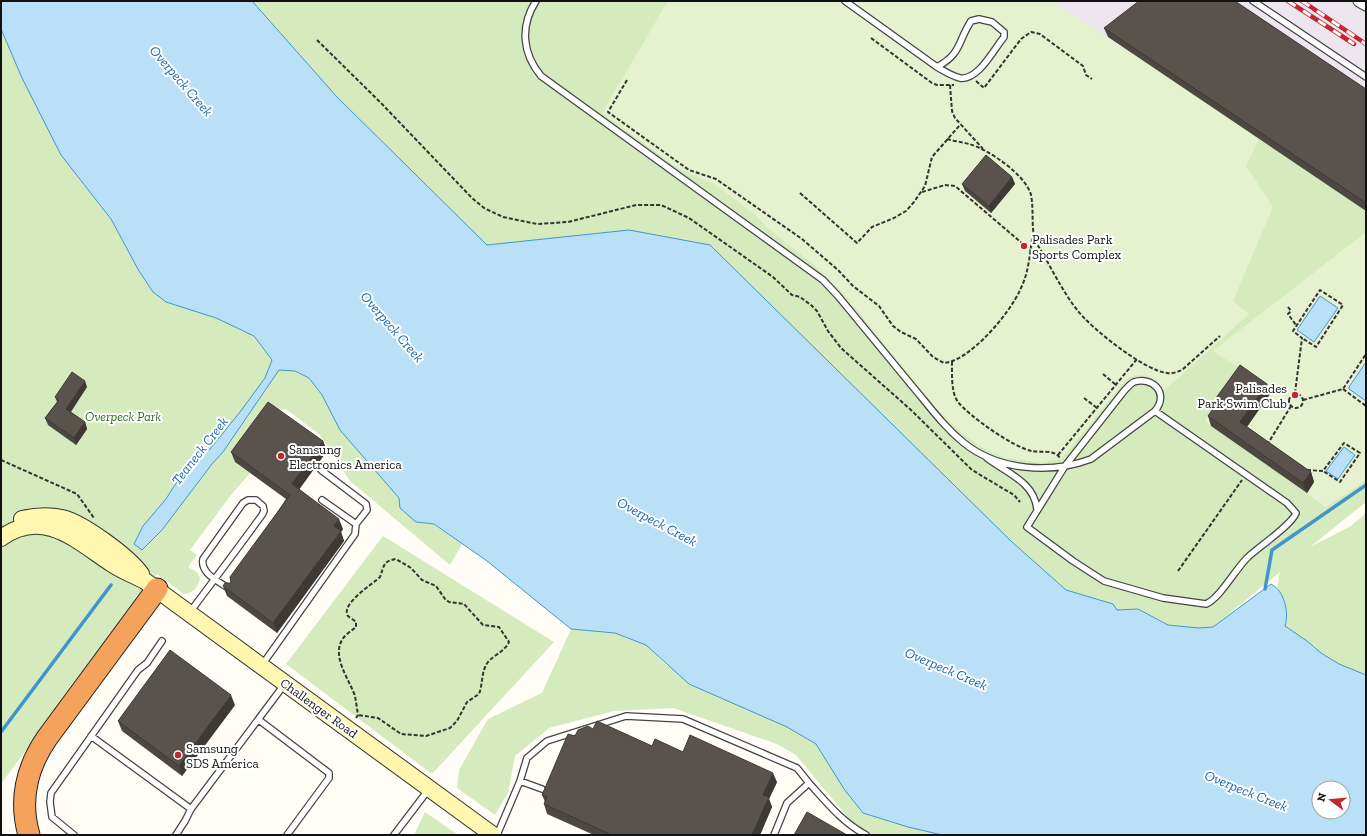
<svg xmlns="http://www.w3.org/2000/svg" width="1367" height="836" font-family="'Zilla Slab',serif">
<rect width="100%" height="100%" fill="#fffdf5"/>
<path fill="#eee6ef" d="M1051,1H1366V206Z"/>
<path fill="#d5ebbd" d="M252,1H1051L1366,206V502L1310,547L1351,526L1366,513V675C1351,669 1334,663 1320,653C1308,644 1298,635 1285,626V601L1277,587L1280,572L1213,627L1198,628L1168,625L1138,609L1117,610L1113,604L1066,590L1012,542L629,230L487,245L337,97Z
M1,29L22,78L61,155L111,219L139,271L153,292L216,318L254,336L279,370L295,371L309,378L322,395L340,430L399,498L416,522L433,524L462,544L450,565L350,481L320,435L286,409L272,411L235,462L250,473L231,495L190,550L197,555L188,567L197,572L200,578C198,587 194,593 184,594L157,574C109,647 52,713 1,784Z
M383,536L554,642L432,774L286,664Z
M571,629L615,633L646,645L666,665L787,727L817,744L844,789L863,813L908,827L942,835H872L850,820L796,755L777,744L673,708L614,711L549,728L515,756L508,793L495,815L457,788L459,770L488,719L542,693Z
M425,812L458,835H414Z"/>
<path fill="#e6f2cf" d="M668,1H1052L1259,139L1246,166L1273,207L1233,301L1249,314L1165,390C1156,378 1140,369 1126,380L1061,459L1041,462L1007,458L983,448L959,431L936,408L843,293L813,264L769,229L753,213L716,185L678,168L602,113Z
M1366,232V480L1326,507L1205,421L1241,369L1213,351Z"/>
<path fill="#b9e0f7" stroke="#3f96cf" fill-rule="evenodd" d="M1,1H252L337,97L487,245L629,230L710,245L1012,542L1066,590L1113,604L1117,610L1138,609L1168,625L1198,628L1213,627L1271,584C1285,591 1289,613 1285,626L1307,641L1321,653L1339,664L1366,675V835H942L908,827L863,813L844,789L816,744L787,727L689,684L646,645L615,633L571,629L487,561L434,524L416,522L400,508L399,498L340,430L322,395L309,378L295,371L279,370L223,452L212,464L162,530L142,550L134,544L143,526L166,499L180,477L198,456L210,449L240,412L265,378L272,360L254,336L216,318L166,302L153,292L139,271L111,219L61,155L22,78L1,29ZM1319,788H1343V812H1319Z
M1320,296L1338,308L1314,342L1297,330Z
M1366,362V401L1349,389V387Z
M1344,447L1355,455L1338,479L1326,471Z"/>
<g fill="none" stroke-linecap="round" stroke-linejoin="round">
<path stroke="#3f96cf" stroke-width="3.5" d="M1265,589L1272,550L1366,485
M1,732L111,585"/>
<defs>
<path id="lane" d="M536,1C520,26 522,53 541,76L823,280L838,296C863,326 888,357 913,387C930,407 944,427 964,443C999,471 1051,474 1091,459L1155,411C1170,392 1151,376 1134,382C1130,384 1127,388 1124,391L1065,466L1027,527L1073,561L1104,581L1163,598L1206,604C1220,598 1235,570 1247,558C1257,548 1292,525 1296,513L1287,503L1155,411
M845,1L937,67
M1253,1L1366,77
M979,19L992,22L1004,32V37C994,49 978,81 960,78C952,76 944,71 937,67C962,53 957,43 971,21Z
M987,458C1007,473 1034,482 1037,509
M321,470L366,504L367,510L356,524
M190,612C214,580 238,548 262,515L264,511L263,506L256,500H248L243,503L203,559C200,573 218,581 228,588
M262,665L355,534L356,524L322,500
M259,720L329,773V778L287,835
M91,736L191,809
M520,781L542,789
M809,783C827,803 842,822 866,835
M74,835L52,817L50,802L51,793L138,670L147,663L162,641
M176,835L185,821L191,809L284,685
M394,835L429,789
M497,835L520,781L527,758L547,741L626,716L683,719L797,768L809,783L787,803L774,835"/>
<path id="street" d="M1359,1L1366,5"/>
<path id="secondary" d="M22,519C35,516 49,515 62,518C82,522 129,557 141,574
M1,538C44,507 78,542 112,564C122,571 134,575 145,581L493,835"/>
<path id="highway" d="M29,835C19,800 27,767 47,738L157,589"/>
</defs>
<use href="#lane" stroke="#444" stroke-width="8"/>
<use href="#street" stroke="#444" stroke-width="13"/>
<use href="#secondary" stroke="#333" stroke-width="18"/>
<use href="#highway" stroke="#222" stroke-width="23"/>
<path stroke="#333" stroke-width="2" stroke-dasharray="4 2" stroke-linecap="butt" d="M871,38L932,83L937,85H954
M317,40L381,103L472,198L484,208L503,217L537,224L568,222L636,205H661L689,218L773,277L792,295L800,297L811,305L817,311L828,331L841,348L911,410L972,470L1014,495L1020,502
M627,80L608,112L689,170L716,179L802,239L838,270L853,286L879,306L893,326L901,332L916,339L933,357L944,363C970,361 1010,313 1020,290C1029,273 1030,252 1033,233
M976,81L984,88L1021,39L1031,32L1040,34L1083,66L1086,75L1092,79
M950,85L952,111L955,118L983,149
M947,139C954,141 962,142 969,144C988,149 1026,175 1031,195C1034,210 1031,226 1035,241C1050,264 1061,290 1078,311C1092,329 1145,371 1167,373C1172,374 1177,372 1182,370L1220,336
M922,192L945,185L955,186L1030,250
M800,193L857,243L872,227L894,218L906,211L914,202L925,186L932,157L960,125
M1288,307L1291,311L1288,314L1296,325
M952,362C952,373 951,393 958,402C969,416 1014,448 1032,451C1041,453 1054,449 1060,458
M1103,374L1116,385
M1343,389L1366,406
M1295,393L1302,338L1293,331L1320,290L1343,305L1316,347L1302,338
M1289 401a7 7 0 1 1 14 0a7 7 0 1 1-14 0Z
M1084,398L1097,408
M1303,400L1343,389L1366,354
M1267,445L1291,406
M1058,455L1137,359
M1,460L77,494L94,518
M1307,470L1323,471L1344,443L1360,453L1340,482L1323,471
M1178,571L1242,480
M356,718L358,715C357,708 356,702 355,696C350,681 333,659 341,642C343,636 351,631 356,627V622C354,620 350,618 348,616C340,604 373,584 380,577C384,566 383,561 396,559L411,568L422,580L436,586L445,599L449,602L464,604L483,625L499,627L509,642C505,651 494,655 488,662C481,671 483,684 479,694L467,702L457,721L450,728L426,736L401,734L378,718L358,715"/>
<use href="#lane" stroke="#fff" stroke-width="5.5"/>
<use href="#street" stroke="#fff" stroke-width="11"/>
<use href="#secondary" stroke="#fff6b0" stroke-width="16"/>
<use href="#highway" stroke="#f5a25d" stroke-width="21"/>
<defs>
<path id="rail" d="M1288,1L1354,44
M1302,1L1366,44"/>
</defs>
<use href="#rail" stroke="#c4262e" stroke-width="4.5"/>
<use href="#rail" stroke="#fff" stroke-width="3" stroke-dasharray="9" stroke-linecap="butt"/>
</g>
<path fill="#4d4742" d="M1104,28L1366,89V211L1108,37Z
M1012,177L1015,184L991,213L965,191L962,184Z
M87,387L71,412L85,422L87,429L76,445L48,425L45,418L57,402L55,397Z
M1270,394L1247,427L1311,472L1314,482L1307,493L1211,426L1208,416L1218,402L1216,398Z
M323,441L327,451L299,489L343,529L341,532L344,541L277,633L227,596L223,586L231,583L286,499L235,462L231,452Z
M235,705L182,776L122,731L118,721Z
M593,729L652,746L683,752L777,782L769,799L772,807L760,835H594L547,814L544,804L545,802L542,795L575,736Z"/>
<path fill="#3f3936" d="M1012,177L1015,184L991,213L989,206Z
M85,381L87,387L68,415L66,409Z
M1267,384L1270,394L1243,432L1240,422Z
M85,422L87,429L76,445L74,438Z
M323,441L327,451L296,494L292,484Z
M1311,472L1314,482L1307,493L1303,483Z
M339,519L343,529L341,532L344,541L277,633L273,623L334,526Z
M231,695L235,705L182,776L179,766Z
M773,773L777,782L769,799L772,807L760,835H752L763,795Z"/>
<path fill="#5a524d" stroke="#3f3936" d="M1139,1H1235L1366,89V203L1104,28Z
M986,155L1012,177L989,206L962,184Z
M1240,365L1267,384L1240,422L1311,472L1303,483L1208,416L1219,400L1216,398Z
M72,372L85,381L66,409L85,422L74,438L45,418L59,400L55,397Z
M268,402L323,441L292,484L339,519L334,526L341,531L273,623L223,586L225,583H231L230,577L290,495L231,452Z
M170,650L231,695L179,766L118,721Z
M597,721L652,746L655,739L683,752L690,735L773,773L763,795L769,797L752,835H612L544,804L547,797L542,795L568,734L575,736L578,730L588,726L593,729Z
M807,812L847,835H794Z"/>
<g fill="#c4262e" stroke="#fff" stroke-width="1.5">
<circle cx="1024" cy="246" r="4"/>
<circle cx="1295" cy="395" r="4"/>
<circle cx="281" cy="456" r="4"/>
<circle cx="178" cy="755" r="4"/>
</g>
<g text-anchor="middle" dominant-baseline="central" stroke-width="4" stroke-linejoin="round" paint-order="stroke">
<g font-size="13" fill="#111" stroke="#fff" text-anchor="start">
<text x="1032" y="239">Palisades Park<tspan x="1032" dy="15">Sports Complex</tspan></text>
<text x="1287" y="388" text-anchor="end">Palisades<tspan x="1287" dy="15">Park Swim Club</tspan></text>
<text x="289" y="449">Samsung<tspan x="289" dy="15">Electronics America</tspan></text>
<text x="186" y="748">Samsung<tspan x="186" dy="15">SDS America</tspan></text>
</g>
<g font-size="13" font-style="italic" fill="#2f6b1f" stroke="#fff">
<text x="123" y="416">Overpeck Park</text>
</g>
<g font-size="13" fill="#111" stroke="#fff">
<text transform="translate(319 708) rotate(36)">Challenger Road</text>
</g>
<g font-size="14" font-style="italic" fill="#1768a6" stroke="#fff">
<text transform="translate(181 81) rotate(49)">Overpeck Creek</text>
<text transform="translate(392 327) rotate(49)">Overpeck Creek</text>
<text transform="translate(200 451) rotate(-52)">Teaneck Creek</text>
<text transform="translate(657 522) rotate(28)">Overpeck Creek</text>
<text transform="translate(946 669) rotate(23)">Overpeck Creek</text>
<text transform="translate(1246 791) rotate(22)">Overpeck Creek</text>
</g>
</g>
<rect width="1367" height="836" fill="none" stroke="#111111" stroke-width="4"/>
<g transform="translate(1331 800) rotate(286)"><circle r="19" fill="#ffffff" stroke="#a0a0a0"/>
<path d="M0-3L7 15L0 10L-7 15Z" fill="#c4262e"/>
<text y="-6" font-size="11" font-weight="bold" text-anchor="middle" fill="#111111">N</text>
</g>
</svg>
